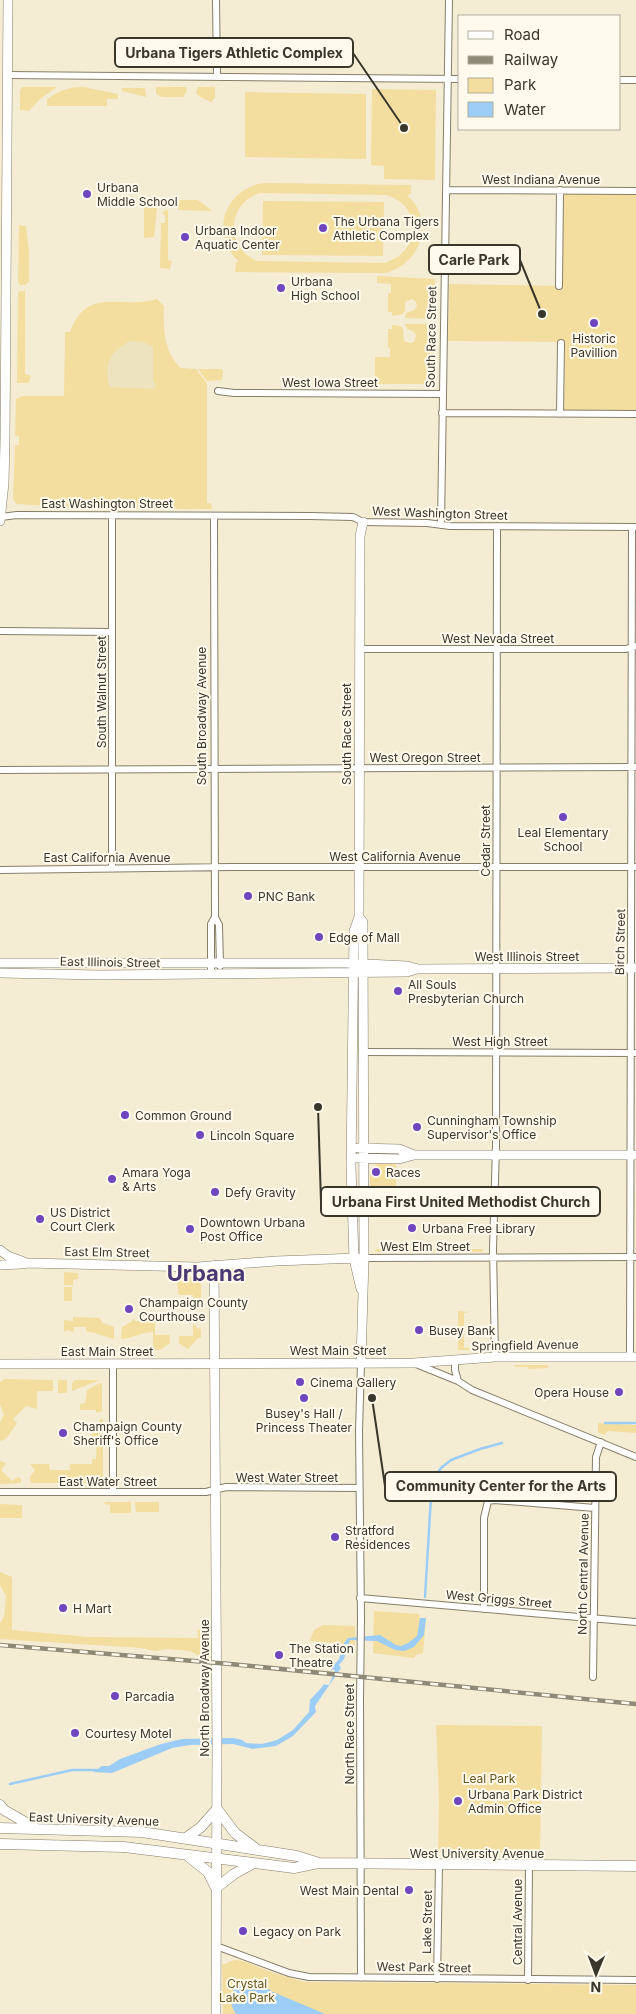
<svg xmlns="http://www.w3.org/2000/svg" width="636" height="2014" font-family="Inter,sans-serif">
<rect width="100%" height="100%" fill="#f5ecd4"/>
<path fill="#f3de9f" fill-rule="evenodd" d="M22,87H57L39,100L29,111L20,110V91Z
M84,87L118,94V99H107V106H47V99C60,90 69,87 84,87Z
M156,87H186L187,91L183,97H162L156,94Z
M198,87H215V98L211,102L200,97L196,93Z
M122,88H145L146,97L122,91Z
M372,89L436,90L435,180L384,179V166L371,165Z
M245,92L366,94V159L245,157Z
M263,183L411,185V194L407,195C436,221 421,264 385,273L235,272L236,262H239C210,234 223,190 263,183ZM260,193L386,195C424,206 421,253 384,263L257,261C225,247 226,204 260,193Z
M560,190L636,191V412L564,410L565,342L448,341L449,284L559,286Z
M147,199L155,201L157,208L154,237L144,238V203H147Z
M180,200H198L212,211L178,210V203Z
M263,201L384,202L383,256L262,255Z
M165,210H168V260L172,261L170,269L160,268L161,223H165V215L162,214Z
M19,225L26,226L29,252V282L25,285H20L18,282Z
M377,276L435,279L434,317L432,319L405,318L406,313L414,310L417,306L416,302L412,299L405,302V310L403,314L392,316V312H388V293H391V284L377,283Z
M20,291H25V374L29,375L31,377L28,383H17L18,293Z
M157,299L164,306C163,328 164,353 181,368L196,369L207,383V503H211L212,509H103L16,504L13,499L15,445H19V436H15L16,399L22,396H64L65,332H70C87,285 122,310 157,299Z
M405,324H432L434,326L433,384H375V357H390V348H388V329H392V325C410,326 400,331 405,342L412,343L415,340L416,335L413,331L407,329Z
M198,369H221L223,371L222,380L207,381Z
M376,1164H396V1187H370V1172Z
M376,1249H484L482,1252H379L375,1251Z
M64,1272L78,1273V1279L73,1280V1285H64Z
M186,1276L195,1278L201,1284V1302H194L193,1295H179L176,1278H186Z
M64,1287H72V1301H64Z
M458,1311L470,1312L464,1313V1348H469L470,1350H458Z
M73,1317L99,1318L103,1323L114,1327V1339L91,1332H87L85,1327H74L73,1332L67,1330L64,1332V1320L73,1321Z
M135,1318V1321H145V1318H155V1335H170V1343L160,1350H153V1332C142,1332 133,1338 121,1339L122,1327L131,1322Z
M193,1323L197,1328L201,1329V1338H198L188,1349L179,1343V1336H193Z
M515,1365H548V1368L529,1369L528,1367H514Z
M5,1379L53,1380V1391H37V1409L26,1406L13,1419L17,1423L6,1439L0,1441V1422L4,1415L0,1404V1382Z
M58,1380H67V1393H58Z
M75,1380H100L72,1391V1383Z
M100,1383L102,1384V1411L96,1413V1410H80V1404L85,1403L87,1390Z
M100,1419H103V1479L102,1483H31L30,1477L35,1470L30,1464H49L50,1470H70V1464H92V1459H96L97,1438H92V1433H80V1427H98Z
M598,1423L636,1425V1433L608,1431L604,1435L598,1432Z
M0,1461L6,1463L1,1470L12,1481L18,1477L21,1479V1483L0,1484Z
M104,1502H131V1513H110V1505L105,1504Z
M135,1502H159V1512H136Z
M0,1504L22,1505V1518H0Z
M0,1572L12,1577V1630L90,1637L198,1638V1630H204L205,1652V1630L209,1631V1654L199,1656L190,1651L168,1649L155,1651L141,1648L0,1639V1623L4,1617L6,1596L0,1585Z
M374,1611L419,1614L420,1618H426L423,1653L416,1655L414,1658L373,1653Z
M323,1625L355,1626V1645L310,1641L314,1630Z
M436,1725L542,1726L540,1853H438L439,1800Z
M234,1960L243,1961L271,1972L304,1982L636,1985V2014H223L222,1965Z"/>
<path fill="#ede3be" d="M131,341L144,342L153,347V381L156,384L155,389L110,387C103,366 110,349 131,341Z"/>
<path fill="#9ccdf7" d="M420,1618H426L424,1635L414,1647L404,1651L395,1650L377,1641L350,1640L344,1659L339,1665L341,1668L315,1706L316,1712L293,1736L276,1746L253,1749L233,1744L190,1745L172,1748L112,1773L93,1772L102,1766H109L120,1759L161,1744L182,1739L233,1738L242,1740L246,1743L262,1744L277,1740L293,1730L309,1712L310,1700L322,1687L333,1666L339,1659L344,1643L348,1638L380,1635L396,1645L401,1646L408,1643L417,1636Z
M249,1980L256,1981L273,1992L325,2014H236C227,2001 231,1992 239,1981Z"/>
<path fill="#f5ecd4" d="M328,1669L335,1670L329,1685L320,1684Z"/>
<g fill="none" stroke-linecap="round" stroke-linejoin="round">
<path stroke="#9ccdf7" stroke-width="2.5" d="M605,1423H636
M425,1597L431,1497L433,1479L441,1468L451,1460L480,1449L502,1443
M10,1784L72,1770H97"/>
<defs>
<path id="street" d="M216,0L217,77
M7,75L460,79
M620,80H636
M446,190L636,191
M559,286L560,190
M218,391L234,393L443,394
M442,413L636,414
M560,414L561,343
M214,516L215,917L219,925L220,966
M1,517L17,515L310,516L353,517L363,522L427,523L450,526L635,527
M441,525L449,0
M0,631L112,632
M359,649H626L636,646
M0,770L636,767
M112,868V515
M0,870L231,867H636
M211,975V924L215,917
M363,1052L636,1053
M364,1258L636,1257
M495,1357L493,1249L496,1146L497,526
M630,1357L632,527
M455,1360V1370L458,1381
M416,1364L458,1381L472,1390L636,1457
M0,1492H206L226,1487L359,1488
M113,1492V1363
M360,1598L636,1622
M484,1609V1518L488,1501L494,1500L595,1508
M593,1677L596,1457L601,1442
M216,1946L289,1973L309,1977L636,1980
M361,1978L360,1698L361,1618L359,1431L361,1363
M437,1979L439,1865
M528,1980L529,1865"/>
<path id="secondary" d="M0,521L4,483L5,439L8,0
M359,917L363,922L364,1258L361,1363
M0,963H346L407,966L418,969L636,968
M0,973L100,975L407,972L417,969
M358,1148L399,1149L414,1155
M357,1158L399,1159L414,1155H636
M0,1250L8,1256L24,1262
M0,1265L21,1264L27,1263L197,1267L276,1261L358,1258
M214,1265L217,1746L216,2014
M361,1289L354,1259L351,1166L354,931L359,917L360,536L363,522
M0,1364L414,1363L495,1357H636"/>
<path id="primary" d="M0,1805L4,1810L37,1829
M0,1828L142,1832L297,1856L319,1863L636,1866
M186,1838L201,1827L217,1809L235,1833L255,1848
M0,1844L124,1847L294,1868L318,1863
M188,1856L208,1872L216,1888L234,1874L252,1864"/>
</defs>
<use href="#street" stroke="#867e68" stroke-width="8"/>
<use href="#secondary" stroke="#867e68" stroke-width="10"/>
<use href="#primary" stroke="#867e68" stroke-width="11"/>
<use href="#street" stroke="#fff" stroke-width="6"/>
<use href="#secondary" stroke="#fff" stroke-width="9"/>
<use href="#primary" stroke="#fff" stroke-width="10"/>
<defs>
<path id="rail" d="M0,1645L230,1664L636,1704"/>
</defs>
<use href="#rail" stroke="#8f8978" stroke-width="4.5"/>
<use href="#rail" stroke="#fffaeb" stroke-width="2.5" stroke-dasharray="8" stroke-linecap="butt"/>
</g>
<g fill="#6f46be" stroke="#fffaeb" stroke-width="2">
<circle cx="87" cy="194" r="5"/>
<circle cx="323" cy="228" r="5"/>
<circle cx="185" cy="237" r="5"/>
<circle cx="281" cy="288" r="5"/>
<circle cx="594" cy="323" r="5"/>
<circle cx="563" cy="817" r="5"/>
<circle cx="248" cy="896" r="5"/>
<circle cx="319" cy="937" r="5"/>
<circle cx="398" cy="991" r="5"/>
<circle cx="125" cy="1115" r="5"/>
<circle cx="417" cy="1127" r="5"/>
<circle cx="200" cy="1135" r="5"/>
<circle cx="376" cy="1172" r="5"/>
<circle cx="112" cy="1179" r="5"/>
<circle cx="215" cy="1192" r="5"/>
<circle cx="40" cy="1219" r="5"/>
<circle cx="412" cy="1228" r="5"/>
<circle cx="190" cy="1229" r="5"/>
<circle cx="129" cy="1309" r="5"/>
<circle cx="419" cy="1330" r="5"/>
<circle cx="300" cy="1382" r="5"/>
<circle cx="619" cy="1392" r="5"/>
<circle cx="304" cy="1398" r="5"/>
<circle cx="63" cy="1433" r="5"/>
<circle cx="335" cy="1537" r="5"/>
<circle cx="63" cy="1608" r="5"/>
<circle cx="279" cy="1655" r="5"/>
<circle cx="115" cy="1696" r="5"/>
<circle cx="75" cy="1733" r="5"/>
<circle cx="458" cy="1801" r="5"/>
<circle cx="409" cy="1890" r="5"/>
<circle cx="243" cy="1931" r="5"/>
</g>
<g text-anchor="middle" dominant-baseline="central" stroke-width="4" stroke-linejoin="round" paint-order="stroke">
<g font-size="12" fill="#39362c" stroke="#fffaeb">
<text x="541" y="179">West Indiana Avenue</text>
<text transform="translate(431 337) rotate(-89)">South Race Street</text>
<text x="330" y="382">West Iowa Street</text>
<text x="107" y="503">East Washington Street</text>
<text transform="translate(440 513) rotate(2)">West Washington Street</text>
<text x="498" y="638">West Nevada Street</text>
<text transform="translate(101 692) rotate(-90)">South Walnut Street</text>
<text transform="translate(201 716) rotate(-90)">South Broadway Avenue</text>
<text transform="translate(346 734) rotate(-90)">South Race Street</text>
<text x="425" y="757">West Oregon Street</text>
<text transform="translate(485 841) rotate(-90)">Cedar Street</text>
<text x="395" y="856">West California Avenue</text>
<text x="107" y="857">East California Avenue</text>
<text transform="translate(620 942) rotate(-89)">Birch Street</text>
<text x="527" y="956">West Illinois Street</text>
<text transform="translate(110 962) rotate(1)">East Illinois Street</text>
<text x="500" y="1041">West High Street</text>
<text x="425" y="1246">West Elm Street</text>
<text transform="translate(107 1252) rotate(1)">East Elm Street</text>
<text transform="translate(525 1345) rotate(-1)">Springfield Avenue</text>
<text x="338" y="1350">West Main Street</text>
<text x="107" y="1351">East Main Street</text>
<text x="287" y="1477">West Water Street</text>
<text x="108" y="1481">East Water Street</text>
<text transform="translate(583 1574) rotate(-89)">North Central Avenue</text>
<text transform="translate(499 1599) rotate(5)">West Griggs Street</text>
<text transform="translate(204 1688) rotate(-90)">North Broadway Avenue</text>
<text transform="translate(349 1734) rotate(-90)">North Race Street</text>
<text transform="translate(94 1819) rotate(2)">East University Avenue</text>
<text x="477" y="1853">West University Avenue</text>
<text transform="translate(427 1922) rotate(-89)">Lake Street</text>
<text transform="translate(517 1922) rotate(-90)">Central Avenue</text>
<text transform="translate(424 1967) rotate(1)">West Park Street</text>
</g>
<g font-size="12" fill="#39362c" stroke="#fffaeb" text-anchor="start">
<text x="97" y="187">Urbana<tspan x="97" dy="14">Middle School</tspan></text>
<text x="333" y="221">The Urbana Tigers<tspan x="333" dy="14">Athletic Complex</tspan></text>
<text x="195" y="230">Urbana Indoor<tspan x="195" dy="14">Aquatic Center</tspan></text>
<text x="291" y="281">Urbana<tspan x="291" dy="14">High School</tspan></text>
<text x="594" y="338" text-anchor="middle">Historic<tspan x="594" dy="14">Pavillion</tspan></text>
<text x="563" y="832" text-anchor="middle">Leal Elementary<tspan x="563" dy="14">School</tspan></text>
<text x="258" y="896">PNC Bank</text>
<text x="329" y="937">Edge of Mall</text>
<text x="408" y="984">All Souls<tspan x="408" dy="14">Presbyterian Church</tspan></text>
<text x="135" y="1115">Common Ground</text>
<text x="427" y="1120">Cunningham Township<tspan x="427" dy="14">Supervisor's Office</tspan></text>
<text x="210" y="1135">Lincoln Square</text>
<text x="122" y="1172">Amara Yoga<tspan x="122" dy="14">&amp; Arts</tspan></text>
<text x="386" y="1172">Races</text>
<text x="225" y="1192">Defy Gravity</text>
<text x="50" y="1212">US District<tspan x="50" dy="14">Court Clerk</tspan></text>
<text x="200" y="1222">Downtown Urbana<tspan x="200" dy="14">Post Office</tspan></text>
<text x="422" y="1228">Urbana Free Library</text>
<text x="139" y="1302">Champaign County<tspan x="139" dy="14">Courthouse</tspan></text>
<text x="429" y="1330">Busey Bank</text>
<text x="310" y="1382">Cinema Gallery</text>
<text x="609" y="1392" text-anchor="end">Opera House</text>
<text x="304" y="1413" text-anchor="middle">Busey's Hall /<tspan x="304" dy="14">Princess Theater</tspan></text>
<text x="73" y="1426">Champaign County<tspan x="73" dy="14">Sheriff's Office</tspan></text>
<text x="345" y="1530">Stratford<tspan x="345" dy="14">Residences</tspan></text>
<text x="73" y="1608">H Mart</text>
<text x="289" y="1648">The Station<tspan x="289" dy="14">Theatre</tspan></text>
<text x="125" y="1696">Parcadia</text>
<text x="85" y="1733">Courtesy Motel</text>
<text x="468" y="1794">Urbana Park District<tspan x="468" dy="14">Admin Office</tspan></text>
<text x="399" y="1890" text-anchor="end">West Main Dental</text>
<text x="253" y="1931">Legacy on Park</text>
</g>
<g font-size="12" fill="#67561e" stroke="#fffaeb">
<text x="489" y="1778">Leal Park</text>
<text x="247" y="1983">Crystal<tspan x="247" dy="14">Lake Park</tspan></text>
</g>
<g font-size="22" font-weight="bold" fill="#493874" stroke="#fffaeb">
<text x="206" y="1273">Urbana</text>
</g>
</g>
<path fill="none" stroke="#39362c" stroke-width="2" d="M404 128L353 53M542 314L520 260M318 1107L321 1202M372 1398L385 1486"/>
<g fill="#39362c" stroke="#fffaeb" stroke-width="2">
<circle cx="404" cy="128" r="5"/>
<circle cx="542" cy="314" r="5"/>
<circle cx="318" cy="1107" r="5"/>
<circle cx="372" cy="1398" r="5"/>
</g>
<g fill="#fffaeb" stroke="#39362c" stroke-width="2">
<rect x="115" y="38" width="238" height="29" rx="5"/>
<rect x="429" y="245" width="91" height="29" rx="5"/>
<rect x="321" y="1187" width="279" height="29" rx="5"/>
<rect x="385" y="1472" width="231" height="29" rx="5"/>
</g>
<g font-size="14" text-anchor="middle" font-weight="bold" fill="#39362c">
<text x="234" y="58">Urbana Tigers Athletic Complex</text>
<text x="474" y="265">Carle Park</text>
<text x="461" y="1207">Urbana First United Methodist Church</text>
<text x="501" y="1491">Community Center for the Arts</text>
</g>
<rect x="458" y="15" width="162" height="115" fill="#fffaeb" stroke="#b0ac9f"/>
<rect x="468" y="31" width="25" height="8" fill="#ffffff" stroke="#b0ac9f"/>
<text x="504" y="40" font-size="15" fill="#39362c">Road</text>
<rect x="468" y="56" width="25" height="8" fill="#8f8978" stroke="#b0ac9f"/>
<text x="504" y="65" font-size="15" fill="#39362c">Railway</text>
<rect x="468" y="78" width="25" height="15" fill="#f3de9f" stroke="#b0ac9f"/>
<text x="504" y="90" font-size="15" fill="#39362c">Park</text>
<rect x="468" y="102" width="25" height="15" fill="#9ccdf7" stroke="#b0ac9f"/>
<text x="504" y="115" font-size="15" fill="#39362c">Water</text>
<g transform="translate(596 1974) rotate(181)" stroke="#fffaeb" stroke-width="4" paint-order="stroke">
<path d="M0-4L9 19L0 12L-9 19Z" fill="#39362c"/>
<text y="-8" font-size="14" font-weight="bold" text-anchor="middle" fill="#39362c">N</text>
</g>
</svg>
